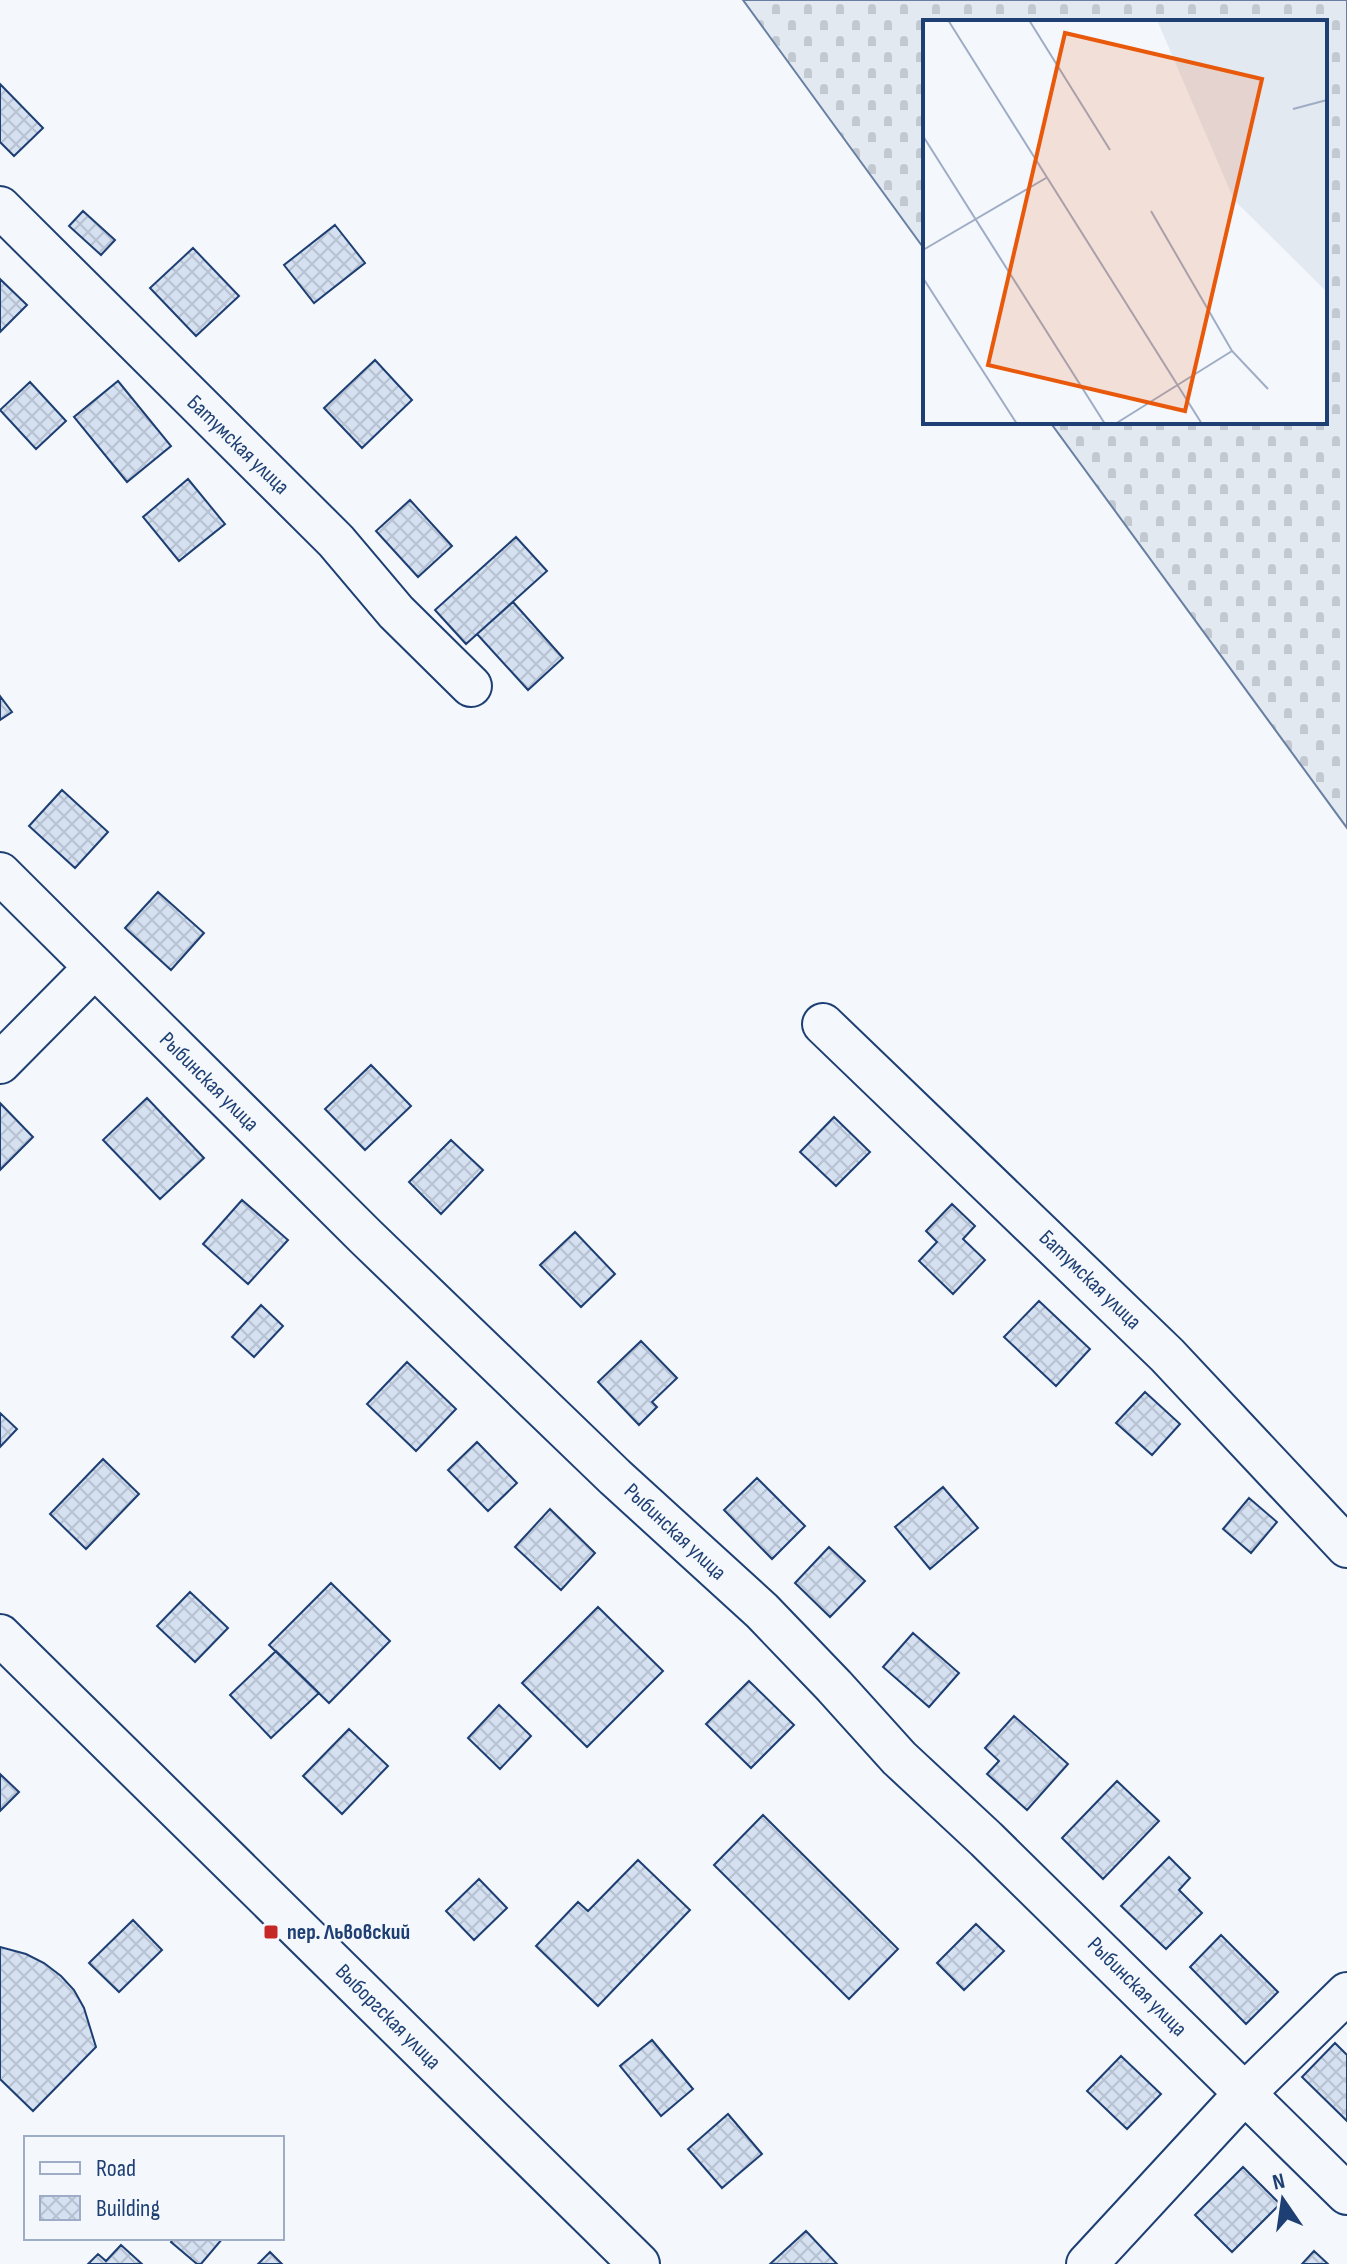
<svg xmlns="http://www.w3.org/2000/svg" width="1347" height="2264" font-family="'Sofia Sans Condensed',sans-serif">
<defs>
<pattern id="cemetery-stones" width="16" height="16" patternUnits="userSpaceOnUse" patternTransform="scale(2)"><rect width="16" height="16" fill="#e3e9f0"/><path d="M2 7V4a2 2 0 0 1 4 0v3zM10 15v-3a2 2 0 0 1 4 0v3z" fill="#c2c9d1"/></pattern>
<pattern id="building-cross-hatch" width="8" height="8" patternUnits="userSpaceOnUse" patternTransform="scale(2)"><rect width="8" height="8" fill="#d5e0f0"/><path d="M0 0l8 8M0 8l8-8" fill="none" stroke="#b6c1d1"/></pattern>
</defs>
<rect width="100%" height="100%" fill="#f4f7fb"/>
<path fill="url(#cemetery-stones)" stroke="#687fa3" stroke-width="2" d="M743,0H1347V828L1050,422H1325V22H925V250Z"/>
<path fill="url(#building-cross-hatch)" stroke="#1d3f73" stroke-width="2" d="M0,84L43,128L14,156L0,142Z
M83,211L115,240L101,255L69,226Z
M335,225L365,263L314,303L284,265Z
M193,248L239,296L196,336L150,288Z
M0,279L27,305L0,332Z
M375,360L412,400L362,448L324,408Z
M118,381L171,446L127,482L74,417Z
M30,382L66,421L36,449L0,410Z
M188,479L225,524L179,561L143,517Z
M410,500L452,546L418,577L376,531Z
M516,537L547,571L466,644L435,610Z
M513,602L563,658L528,690L477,634Z
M0,696L12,712L0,720Z
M62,790L108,832L75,868L29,826Z
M158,892L204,933L171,970L125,928Z
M371,1065L411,1106L365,1150L325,1109Z
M147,1098L204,1158L160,1199L103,1140Z
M0,1103L33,1137L0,1170Z
M834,1117L870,1152L836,1186L800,1152Z
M451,1140L483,1170L441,1214L409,1182Z
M242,1200L288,1240L248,1284L203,1244Z
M952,1204L975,1226L963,1239L985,1260L953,1294L919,1261L937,1242L926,1231Z
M575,1232L615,1274L581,1307L540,1265Z
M1039,1301L1090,1349L1056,1386L1004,1337Z
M261,1305L283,1326L254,1357L232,1337Z
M641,1341L677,1378L652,1402L657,1407L639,1425L598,1382Z
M407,1362L456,1409L416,1451L367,1404Z
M1145,1392L1180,1424L1152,1455L1116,1423Z
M0,1413L17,1429L0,1447Z
M477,1442L517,1483L488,1511L448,1470Z
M103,1459L139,1494L86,1549L50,1514Z
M757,1478L805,1526L772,1559L724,1510Z
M943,1487L978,1528L930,1569L895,1527Z
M1249,1498L1277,1522L1251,1553L1223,1529Z
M550,1509L595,1553L561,1590L515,1547Z
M829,1547L865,1581L830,1617L795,1583Z
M331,1583L390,1641L329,1703L269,1645Z
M190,1592L228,1628L195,1662L157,1626Z
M598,1607L663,1671L587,1747L522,1683Z
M913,1633L959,1673L929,1707L883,1667Z
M276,1651L319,1693L271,1738L230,1695Z
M749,1681L794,1725L751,1768L706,1724Z
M499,1705L531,1736L500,1769L468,1738Z
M1014,1716L1068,1764L1027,1810L987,1774L999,1761L985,1748Z
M349,1729L388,1766L342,1814L303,1776Z
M0,1774L19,1792L0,1811Z
M1117,1781L1159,1821L1103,1879L1062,1838Z
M763,1815L898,1949L849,1999L714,1865Z
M1169,1857L1190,1878L1179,1890L1202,1913L1166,1949L1121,1906Z
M638,1860L690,1910L598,2006L536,1946L578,1902L588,1911Z
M479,1879L507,1908L474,1940L446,1911Z
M133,1920L162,1950L119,1992L89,1963Z
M976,1924L1004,1951L964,1990L937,1963Z
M1221,1935L1278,1992L1246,2024L1190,1967Z
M0,1947L26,1954L44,1963L61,1976L74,1990L84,2008L96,2047L33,2111L0,2079Z
M652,2040L693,2089L661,2116L620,2066Z
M1335,2043L1347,2055V2121L1302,2077Z
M1121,2056L1161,2094L1127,2129L1087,2091Z
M728,2114L762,2154L722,2188L688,2149Z
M1243,2167L1280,2204L1232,2252L1195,2215Z
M806,2231L837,2264H770Z
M174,2238H223L201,2264H197L171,2242Z
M121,2245L142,2264H88L98,2254L106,2261Z
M1314,2251L1328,2264H1302Z
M270,2252L282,2264H258Z"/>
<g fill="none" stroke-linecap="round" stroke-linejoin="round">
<defs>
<path id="minor" d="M0,207L336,541L396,612L471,686
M0,873L366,1237L615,1477L762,1611L834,1686L899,1758L986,1839L1347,2194
M823,1024L1167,1355L1347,1547
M0,1063L94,968
M0,1635L639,2264
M1087,2264L1245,2093L1347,1993"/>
</defs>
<use href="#minor" stroke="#1d3f73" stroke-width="44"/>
<use href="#minor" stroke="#f4f7fb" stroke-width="40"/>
</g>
<rect fill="#c62828" stroke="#f4f7fb" stroke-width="3" x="263" y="1924" width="16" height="16" rx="4"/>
<g text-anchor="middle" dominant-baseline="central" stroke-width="6" stroke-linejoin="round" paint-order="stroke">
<g font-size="22" fill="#1d3f73" stroke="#f4f7fb">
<text transform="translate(238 445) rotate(44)">Батумская улица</text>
<text transform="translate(209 1082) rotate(45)">Рыбинская улица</text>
<text transform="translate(1090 1280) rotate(44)">Батумская улица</text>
<text transform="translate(675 1532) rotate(43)">Рыбинская улица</text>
<text transform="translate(1137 1987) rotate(45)">Рыбинская улица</text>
<text transform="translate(388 2017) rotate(45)">Выборгская улица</text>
</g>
<g font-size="22" font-weight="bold" fill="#1d3f73" stroke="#f4f7fb" text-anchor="start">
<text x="287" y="1932">пер. Львовский</text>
</g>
</g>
<g transform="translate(923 20)">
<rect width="404" height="404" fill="#f4f7fb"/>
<path d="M234,0H404V272L311,180Z" fill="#e3e9f0"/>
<path fill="none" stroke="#9eadc5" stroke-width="2" d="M25,0L279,404M106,0L187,130M370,89L404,80M0,116L182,404M228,191L309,331L345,369M0,230L123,158M0,258L94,404M192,404L309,331"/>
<path fill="#e8590c" fill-opacity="0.15" stroke="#e8590c" stroke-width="4" d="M142,13L339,59L262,391L65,345Z"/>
<rect width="404" height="404" fill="none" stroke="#1d3f73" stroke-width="4"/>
</g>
<rect x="24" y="2136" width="260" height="104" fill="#f4f7fb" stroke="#9eadc5" stroke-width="2"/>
<rect x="40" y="2162" width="40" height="12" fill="#f4f7fb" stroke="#9eadc5" stroke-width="2"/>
<text x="96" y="2176" font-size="24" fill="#1d3f73">Road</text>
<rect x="40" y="2196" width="40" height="24" fill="url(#building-cross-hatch)" stroke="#9eadc5" stroke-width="2"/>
<text x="96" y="2216" font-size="24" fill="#1d3f73">Building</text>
<g transform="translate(1283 2200) rotate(347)" stroke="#f4f7fb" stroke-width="6" paint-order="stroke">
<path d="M0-6L14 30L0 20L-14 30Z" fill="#1d3f73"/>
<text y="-12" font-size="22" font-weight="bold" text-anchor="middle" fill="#1d3f73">N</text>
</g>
</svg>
